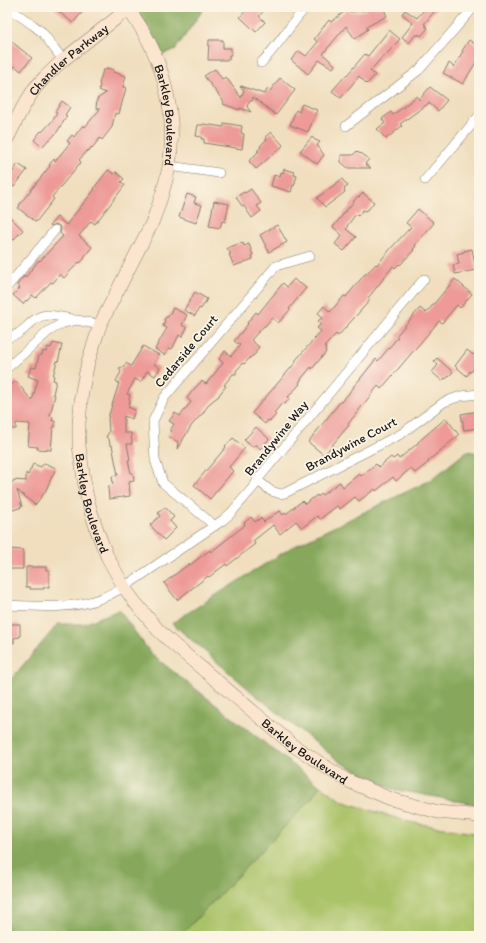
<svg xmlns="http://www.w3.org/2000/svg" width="486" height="943" font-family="Itim,sans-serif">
<rect width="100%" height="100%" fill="#fcf5e5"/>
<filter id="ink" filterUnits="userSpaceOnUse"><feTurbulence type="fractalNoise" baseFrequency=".025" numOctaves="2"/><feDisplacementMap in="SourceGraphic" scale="8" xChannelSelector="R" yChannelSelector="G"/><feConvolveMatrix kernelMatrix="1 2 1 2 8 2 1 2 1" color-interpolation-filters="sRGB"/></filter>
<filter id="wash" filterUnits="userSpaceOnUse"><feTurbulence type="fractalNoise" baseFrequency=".012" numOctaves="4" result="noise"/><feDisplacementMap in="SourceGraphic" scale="16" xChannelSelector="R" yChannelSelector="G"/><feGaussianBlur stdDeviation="0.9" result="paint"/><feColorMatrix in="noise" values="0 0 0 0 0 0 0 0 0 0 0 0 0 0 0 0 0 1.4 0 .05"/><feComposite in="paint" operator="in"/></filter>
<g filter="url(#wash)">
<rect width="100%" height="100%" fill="#f0debe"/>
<path fill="#aac268" stroke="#636f42" d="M320,786L344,802L409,822L479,834V936H180L311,799Z"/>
<path fill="#87a85c" stroke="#52623c" d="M133,7H205L175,50L160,55Z
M467,451L479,453V805L392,789L340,762L253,693L172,623L292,547L431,480Z
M119,610L152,655L320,786L311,799L180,936H7V684L58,624H83Z"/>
<g id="blocks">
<path fill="#ed9a98" d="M53,7H80L84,10L73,23Z
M249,7H267L259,16L265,22L256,32L240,17Z
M366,7H383L387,16L366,27L368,29L355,39L346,26L323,54L335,65L333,68L319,60L308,74L291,60L299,51L306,56L318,42L314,39L329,20L331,22L348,9L350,12L368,10Z
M423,7H438L424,24L426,25L425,26L428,28L421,36L419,34L418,36L416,34L409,43L402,37L413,23L402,14L405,10L417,18L423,11Z
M389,30L400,39L385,56L384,55L370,71L375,75L367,84L359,76L341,98L332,91L346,75H347L365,54L368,56Z
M7,38L32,58L21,71L15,66L13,69L7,64Z
M209,40H223V48H231V55H229V60H208Z
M469,40L479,47V57L463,84L443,73L449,63L454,67L463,51H462Z
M107,68L114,70L113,72L126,76L123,87L126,88L119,114L115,113L112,127L102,140L100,138L92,148L91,147L89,151L88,150L79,160L81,162L52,197L54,199L36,222L18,208L20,206L19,205L50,166L49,165L54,159L55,161L70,143L67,141L72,135L74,137L83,125L85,127L100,109L96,108L97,99L106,93L99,90L100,84H99L103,70H106Z
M215,69L222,79L226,77L241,98L244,90L240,87L241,86L264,94L268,89L270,91L280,78L295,90L276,115L253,97L252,101H249L247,107L251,112L240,108V110L223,104L224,102L204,76Z
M430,87L447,100L438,111L429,103L400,124L402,126L386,139L377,129L385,123L382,119L391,112L393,115L417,96L419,100Z
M62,101L70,107L65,115L67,116L57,132L50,140L49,139L42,147L34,140L41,131L42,132L53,120L57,113L55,112Z
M302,104L317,110L308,132L290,125L296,110L299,112Z
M224,123L242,126L241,133L244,134L242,149L204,143V139H201L202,137L196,136L198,125H203V124L224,127Z
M271,132L283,145L279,150H278L256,169L249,161L259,151H257L261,147L260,146L267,139L265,137Z
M312,137L315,140L320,142L317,145L324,155L317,164L300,151Z
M357,151L360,154L361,153L369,159L365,164L371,168H348L341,162V155H353Z
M18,164L27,170L14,187L7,182V179Z
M284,169L295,172L294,175L297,176L294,186L293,185L291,192L271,186L274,175L280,177L281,172L283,173Z
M108,170L114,174L116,172L124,179L121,182L125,185L95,224L91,221L79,236L92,247L84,257L85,258L80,263L79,262L64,278L60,274L53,283L51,282L36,298L32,295L27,301L26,300L23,304L13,295L20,288L17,285L24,276L25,278L39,260L40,261L63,236L60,233L61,228L59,226L56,224L51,226L50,225L57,217L66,225L95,189L94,188Z
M342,179L348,186L344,189L345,192L325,207L317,198Z
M251,189L261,203L257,206L261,211L252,218L244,206H242L236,197L244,192L245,193Z
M363,193L374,202L368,210H367L365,211L363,210L358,216L356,214L347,226L348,227L346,229L356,237L344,251L335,244L342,235L333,227L358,196L359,197Z
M187,194L196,197L194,203L202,205L196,223L179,217Z
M214,201L229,204L225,222L222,221L220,228L209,226Z
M418,209L434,223L415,245L416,246L413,249L414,250L400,265L399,264L395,268L393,266L384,278L368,298L370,300L363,308L338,336L336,334L325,346L326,349L325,350L326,352L312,369L311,367L302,378L299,383L300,384L288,397L290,398L285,404L283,402L274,413L276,415L270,421L268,420L265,424L252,413L296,362L295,361L321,331L317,328L321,324L318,321L323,317L318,313L324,306L330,312L344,296L346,297L365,274H366L376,264L377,265L392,247L411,227L406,223Z
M7,214L23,230L7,246Z
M277,225L287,242L269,252L260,235Z
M241,243L242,244L243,243L244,246L249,244L253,255H252L253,259L234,266L229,254H231L227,248Z
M472,249L476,270L455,274L453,265L459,264L457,254L464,252V251Z
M294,279L299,284L300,283L306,288L289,309L290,310L278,323L272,318L265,326H264L251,340L259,347L256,351V353L253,356H252L244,364L243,363L236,371V374H233L224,385L226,386L219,395V396L211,402L204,411V413L202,414L192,425L177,449L178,442L168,436L172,431H170L174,424L169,421L175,413L180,416L191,402L187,398L195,388L202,381L206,384L223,363L219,359L225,351L231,356L240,345L234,341L248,324L247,323L256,312L258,314L283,283L287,287Z
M455,279L472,294L460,308L457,305L442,323L439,321L381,389L378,386L348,424L349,425L324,455L308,442L341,401V402L344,399L354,387H353L360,379L376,359L378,361L398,337L396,336L420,308L426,313Z
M195,292L207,299L201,309L199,308L195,316L184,310Z
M173,308L187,315L182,325L187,328L182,337L179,335L172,349L169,348L165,355L155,349L167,328L163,326L165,321L164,320L166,317H168Z
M53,343L62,345L58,362L57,361L53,376H54L53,380L56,381L53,394L55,395L50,416L53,417L52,421H55V427H53L51,450L37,449L38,447L28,446L30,424L16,423V429H7V389L16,381L32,401L38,380L28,376L31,367L36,368L39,355H42L43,351L46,352L48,347L51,348Z
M143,346L159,355L154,364L160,368L155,376L147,371L141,382L135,379L127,394L130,395L129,399L130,400L128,407L135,410L132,419L124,416V433H131L132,444H127L130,460H128L131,473H133L134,481L129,482L130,496L109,499L108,488L113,483L112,476L118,475L112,445H110L109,439L106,437L109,432L108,418L119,383L116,381L121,372L119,368L124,367L126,363L131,366Z
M479,348V363L471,372L470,371L467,376L455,366L467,350L473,355Z
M437,358L453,372L446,379L445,378L442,381L432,372L438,365L434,361Z
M479,411V428L464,430L461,414Z
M446,418L459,435L428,461L429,462L415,473L411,468L396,481L393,477L376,491L375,489L359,501L355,497L340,509L337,506L320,519L317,516L302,528L296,521L280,534L273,525L253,541L255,544L227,566L226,564L209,577L208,576L177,600L164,583L189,564L190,565L210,550L211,552L245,525L244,523L251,517L255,522L261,518L264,522L276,513H277L280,511L283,515L285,513L286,514L302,501L305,504L317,495L318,497L321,494L322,495L340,482L343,487L359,474L361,476L376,464L379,467L391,457L393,459L397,456L399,459L418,443V442Z
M256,427L269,439L260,449L256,444L253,447L244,440Z
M233,438L245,448L229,467L233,471L210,499L194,485L226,447L225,446Z
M44,463L56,468L45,492L35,505L17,490L22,507L7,512V486L11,484L14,480L26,481V473L28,475L33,464L41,467Z
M165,507L174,517L170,521L176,528L164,540L150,525L160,516L158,513Z
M7,549L23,550V569H7Z
M26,567H46V570H49V587H44V589H30V587H26Z
M7,624H20V637L14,638V643H7Z"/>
</g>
</g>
<g filter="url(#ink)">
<use href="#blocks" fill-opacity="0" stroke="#867d6d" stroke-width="1"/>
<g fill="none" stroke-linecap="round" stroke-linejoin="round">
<defs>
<path id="street" d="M7,7L33,25L42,32L63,60
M261,63C278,46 290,25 306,7
M346,126L419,70L474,7
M169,166L219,173
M425,180L479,116
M7,287L55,230
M7,337C24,337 30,316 47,315C54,315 65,318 72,319
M7,368L49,331L63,323L77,320L100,325
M257,480L271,491L281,494L285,493L401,434L444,402L461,396L479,394
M215,526L163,483L155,460L153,421L164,398L276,266L310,256
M7,605C38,606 70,610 99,599C108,596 116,591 124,587L223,520L231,513L256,484L257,480L424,279"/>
<g id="secondary">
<path id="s1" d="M126,7C162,50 178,112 169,167C165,187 159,205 152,223L105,315L100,325L88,362L82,391L79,423V446L86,493L91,512L98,533L107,556L124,587L134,601L158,630L173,644L294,746L346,780L391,799L438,812L479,816"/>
<path id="s2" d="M7,139L23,107L35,88L45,77L63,60L128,9"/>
</g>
</defs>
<use href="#street" stroke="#867d6d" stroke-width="10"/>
<use href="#secondary" stroke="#867d6d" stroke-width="14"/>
<use href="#street" stroke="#fff" stroke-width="9"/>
<use href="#secondary" stroke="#fce5cf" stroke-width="13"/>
</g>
</g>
<g text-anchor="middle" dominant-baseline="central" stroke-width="3.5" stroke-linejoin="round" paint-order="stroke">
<g font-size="13" fill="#1c1c1c" stroke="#fcf5e5">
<text stroke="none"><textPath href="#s2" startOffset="102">Chandler Parkway</textPath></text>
<text stroke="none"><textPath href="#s1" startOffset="118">Barkley Boulevard</textPath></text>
<text transform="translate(186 351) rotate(-50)">Cedarside Court</text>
<text transform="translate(276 438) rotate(-51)">Brandywine Way</text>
<text transform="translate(351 444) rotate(-28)">Brandywine Court</text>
<text stroke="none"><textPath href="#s1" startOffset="526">Barkley Boulevard</textPath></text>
<text stroke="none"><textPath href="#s1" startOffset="862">Barkley Boulevard</textPath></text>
</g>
</g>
<rect width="486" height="943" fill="none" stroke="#fcf5e5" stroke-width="24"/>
</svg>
